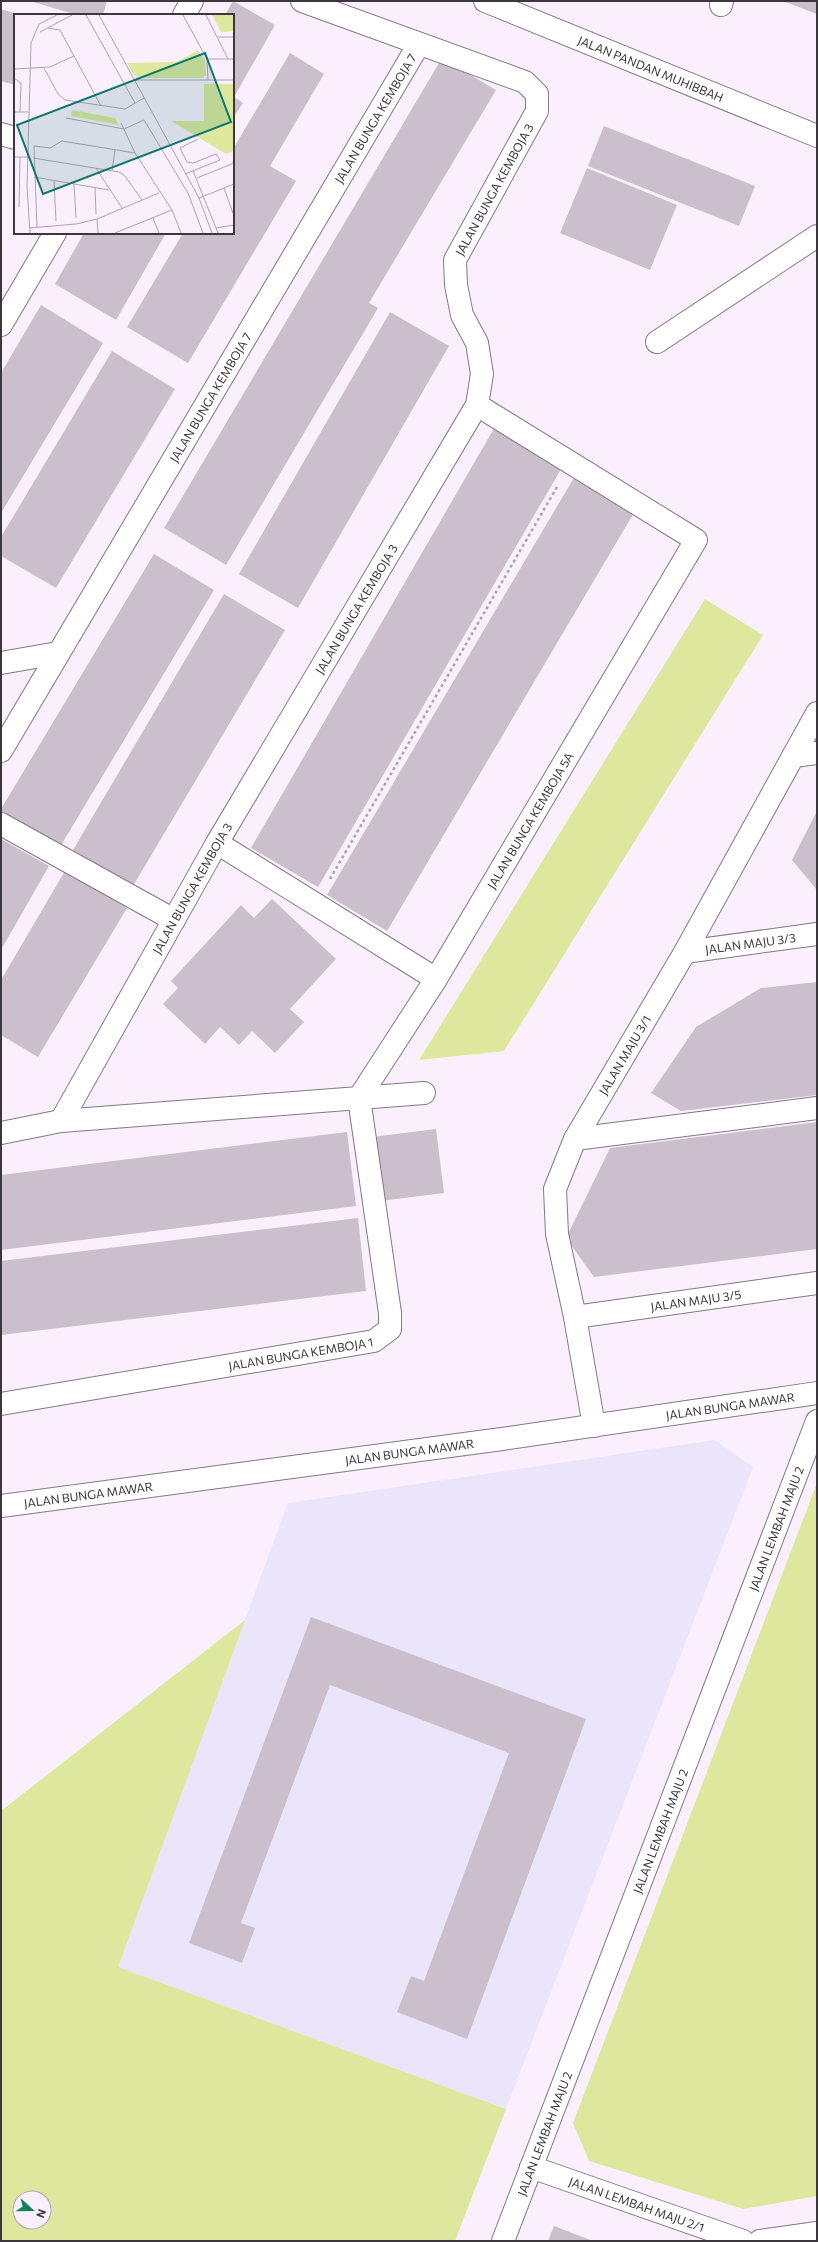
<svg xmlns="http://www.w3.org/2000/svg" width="818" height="2242" font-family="Commissioner,sans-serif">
<rect width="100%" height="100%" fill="#faeffd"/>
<path fill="#ebe5fb" d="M715,1440L753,1467L506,2109L117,1967L288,1503Z"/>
<path fill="#dde79d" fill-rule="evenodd" d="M705,599L763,635L504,1051L419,1060Z
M817,1483V2196L743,2209L589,2161L573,2123Z
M245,1620L118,1967L506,2109L455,2241H1V1811ZM20,2198H44V2222H20Z"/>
<path fill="#cbbfcc" d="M30,1H107L103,15H77Z
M233,1L275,25L234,97L243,103L233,118V15H225Z
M783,1H817V14Z
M1,9L20,15H15V85L1,81Z
M290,53L324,74L270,166L296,181L188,363L127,327L183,233H233V149Z
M442,58L496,90L369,303L378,308L226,565L164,528Z
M604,126L755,186L739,226L588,166Z
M587,168L677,205L650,270L560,233Z
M84,233H166L116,320L55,284Z
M41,305L103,343L1,513V373Z
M390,312L449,346L298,608L239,574Z
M112,351L175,389L56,588L1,556V537Z
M496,425L564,464L318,887L251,848Z
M578,471L638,506L387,931L327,895Z
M154,554L214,590L60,847L1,812V809Z
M224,594L285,630L133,886L73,850Z
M817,811V890L792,860Z
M1,839L49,866L1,950Z
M65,871L127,908L38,1057L1,1035V980Z
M272,899L336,959L290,1009L304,1022L275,1053L252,1031L239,1045L220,1027L205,1044L163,1004L178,988L171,981L241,905L254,918Z
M817,982V1095L681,1111L651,1093L696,1027L761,988Z
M817,1122V1249L594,1277L566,1238L610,1148Z
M436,1129L444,1193L380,1201L372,1137Z
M347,1132L356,1206L1,1250V1175Z
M358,1218L366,1291L1,1335V1261Z
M311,1617L586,1719L467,2039L397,2012L411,1976L424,1981L509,1753L330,1685L241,1923L255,1928L242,1963L189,1943Z
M554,2226L593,2241H548Z"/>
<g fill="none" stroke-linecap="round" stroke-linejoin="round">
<defs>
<g id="minor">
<path id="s1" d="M485,1L817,136"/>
<path d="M721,5L722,1"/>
<path d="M184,15L192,1"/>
<path d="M1,134L15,138"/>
<path d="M1,325L55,233"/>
<path d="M657,342L817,236"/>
<path d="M1,663L58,653"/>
<path id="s2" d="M1,751L419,44"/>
<path d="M793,756L817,753"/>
<path d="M1,824L174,920"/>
<path d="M217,843L436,979"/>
<path id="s3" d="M685,952L817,934"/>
<path id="s4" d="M359,1098L436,979L696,540L477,405"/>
<path id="s5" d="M61,1121L217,843L477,405L482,374L477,343L462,315L456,285L455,260L537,111V94L525,82L302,1"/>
<path d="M1,1133L61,1121L424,1093"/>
<path d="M575,1139L817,1108"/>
<path id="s6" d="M575,1317L817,1283"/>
<path id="s7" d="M1,1404L374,1341L390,1329V1313L359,1098"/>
<path id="s8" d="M594,1426L575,1317L557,1234L555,1189L575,1139L685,952L817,713"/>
<path id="s9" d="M1,1506L502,1439L817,1393"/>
<path id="s10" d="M531,2167L743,2241"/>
<path id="s11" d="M503,2241L817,1421"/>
<path d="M760,2241L817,2233"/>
</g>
</defs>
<use href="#minor" stroke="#827985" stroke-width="24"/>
<path stroke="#aca4ae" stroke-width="2.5" stroke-dasharray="3 3" stroke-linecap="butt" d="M330,879L557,487"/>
<use href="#minor" stroke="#fff" stroke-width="22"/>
</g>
<g text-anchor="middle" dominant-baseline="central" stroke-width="4" stroke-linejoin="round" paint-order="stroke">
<g font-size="12" fill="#3b373c" stroke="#faeffd">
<text stroke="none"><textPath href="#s1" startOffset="179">JALAN PANDAN MUHIBBAH</textPath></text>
<text stroke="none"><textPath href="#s2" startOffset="735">JALAN BUNGA KEMBOJA 7</textPath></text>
<text stroke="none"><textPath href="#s5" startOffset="1059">JALAN BUNGA KEMBOJA 3</textPath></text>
<text stroke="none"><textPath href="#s2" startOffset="411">JALAN BUNGA KEMBOJA 7</textPath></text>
<text stroke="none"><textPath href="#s5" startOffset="591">JALAN BUNGA KEMBOJA 3</textPath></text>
<text stroke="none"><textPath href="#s4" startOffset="326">JALAN BUNGA KEMBOJA 5A</textPath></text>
<text stroke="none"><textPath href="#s5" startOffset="267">JALAN BUNGA KEMBOJA 3</textPath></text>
<text stroke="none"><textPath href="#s3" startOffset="66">JALAN MAJU 3/3</textPath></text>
<text stroke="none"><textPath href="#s8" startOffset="392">JALAN MAJU 3/1</textPath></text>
<text stroke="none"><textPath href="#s6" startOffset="122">JALAN MAJU 3/5</textPath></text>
<text stroke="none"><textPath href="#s7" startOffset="304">JALAN BUNGA KEMBOJA 1</textPath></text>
<text stroke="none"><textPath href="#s9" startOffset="736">JALAN BUNGA MAWAR</textPath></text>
<text stroke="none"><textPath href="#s9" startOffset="412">JALAN BUNGA MAWAR</textPath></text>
<text stroke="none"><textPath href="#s9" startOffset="88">JALAN BUNGA MAWAR</textPath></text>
<text stroke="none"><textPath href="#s11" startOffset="763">JALAN LEMBAH MAJU 2</textPath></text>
<text stroke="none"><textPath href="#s11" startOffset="439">JALAN LEMBAH MAJU 2</textPath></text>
<text stroke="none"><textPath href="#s11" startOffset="115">JALAN LEMBAH MAJU 2</textPath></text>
<text stroke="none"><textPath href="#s10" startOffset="112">JALAN LEMBAH MAJU 2/1</textPath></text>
</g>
</g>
<g transform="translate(14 14)">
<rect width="220" height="220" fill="#faeffd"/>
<path d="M198,1H220V17L207,18ZM184,36L191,47L192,61L189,64H125L120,61L113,49L163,48ZM190,70H220V137L212,140L157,107H190ZM58,96L101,104L105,111L57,102Z" fill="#dde79d"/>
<path fill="none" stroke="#aea5b0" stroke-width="1" d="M72,1L121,89M85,1L185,184L198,219M169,1L193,45L194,66M192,1L214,45M34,14L46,16M46,16L87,92M26,18L58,1M204,23H220M193,45H220M30,54L44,80L51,86L111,95L130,84M0,55L36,53L60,42M0,64L7,69L6,98M119,66H220M0,98H14M52,104L110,115M107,109L121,139L158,196L167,219M110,115L130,106L174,179L189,219M0,143H14M19,144L105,158L111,162L128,186M82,154L108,194M98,157L101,136M179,157L204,219M171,160L206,146L202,140L179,149L173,148L166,134L184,125M20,163L95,176M183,164L220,149M40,167L42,207M60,170L62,204M81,174L82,200M210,174L220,202M185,184L220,170M5,193L6,143M139,204L145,219M83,205L84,219M15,214L62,210L83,205L145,179M23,214L20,132L36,134L48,127L121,139M202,214L220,211M16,219L13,173L17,29L25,10L43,1M101,219L158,196"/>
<path fill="#0f766e" fill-opacity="0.15" stroke="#0f766e" stroke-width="2" d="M191,39L217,108L29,180L3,111Z"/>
<rect width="220" height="220" fill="none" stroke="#3b373c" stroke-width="2"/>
</g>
<rect width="818" height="2242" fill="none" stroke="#3b373c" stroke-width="4"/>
<g transform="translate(32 2210) rotate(111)"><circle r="19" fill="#faeffd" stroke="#aea5b0"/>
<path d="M0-3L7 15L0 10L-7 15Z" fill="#13805c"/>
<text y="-6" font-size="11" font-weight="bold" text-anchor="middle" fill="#3b373c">N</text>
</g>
</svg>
